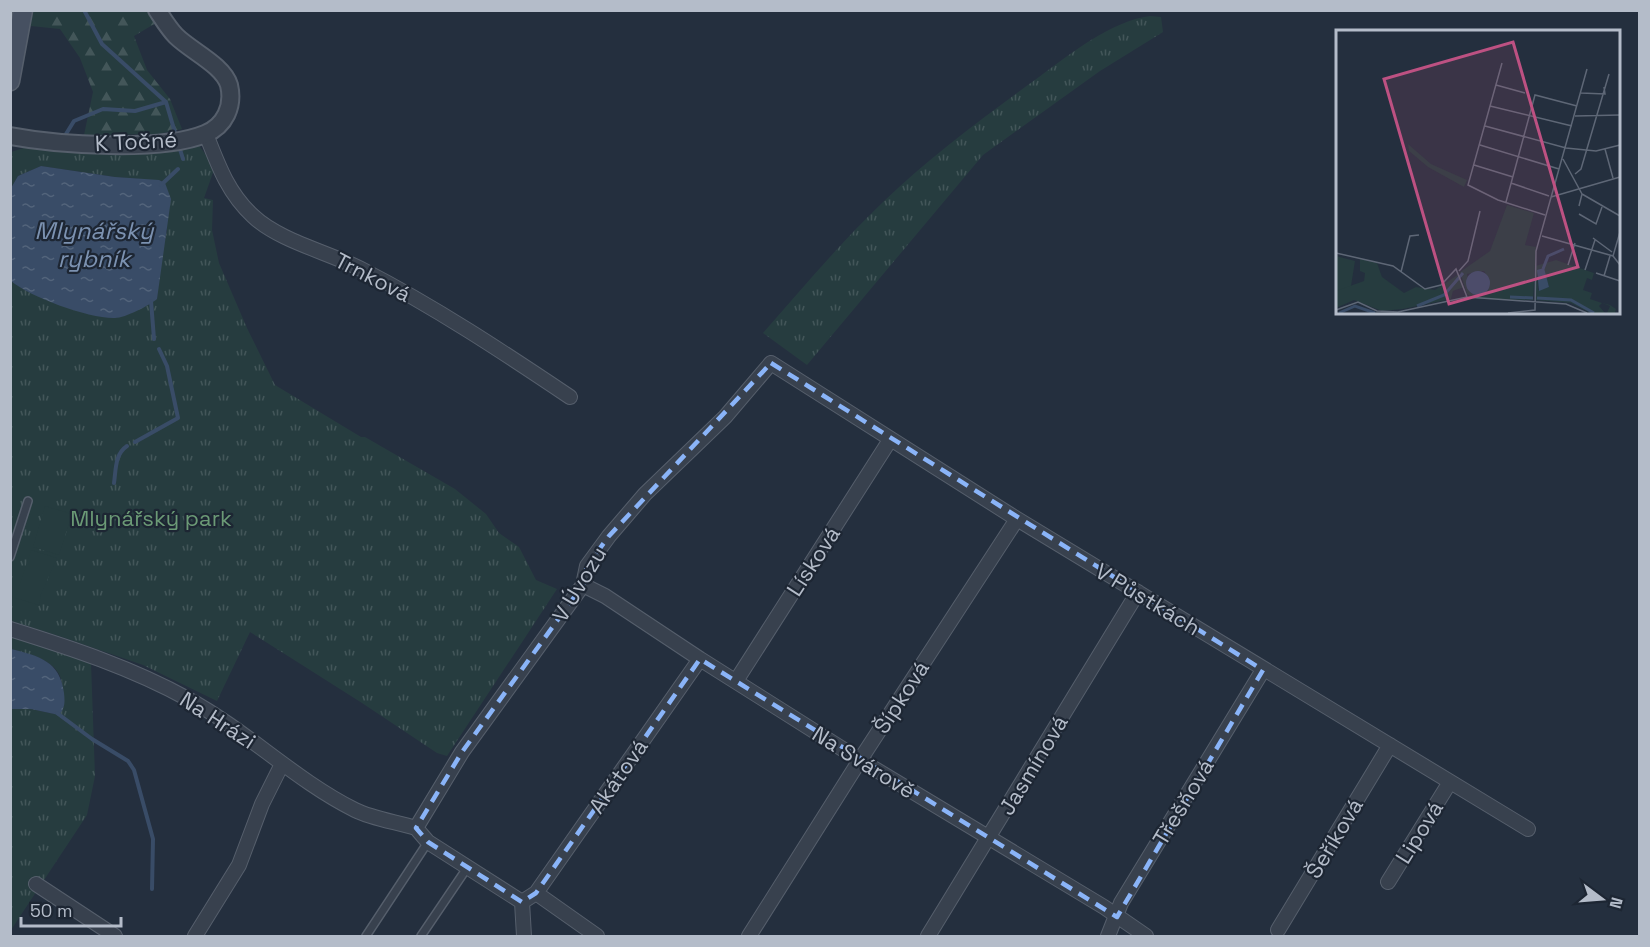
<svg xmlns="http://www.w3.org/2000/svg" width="1650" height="947" font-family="'Space Grotesk',sans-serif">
<defs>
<pattern id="grass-tufts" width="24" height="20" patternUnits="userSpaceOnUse" patternTransform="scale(1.5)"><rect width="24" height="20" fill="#263c3f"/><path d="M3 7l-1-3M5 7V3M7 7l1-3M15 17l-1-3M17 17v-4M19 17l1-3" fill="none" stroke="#435659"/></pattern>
<pattern id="forest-firs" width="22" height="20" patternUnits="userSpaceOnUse" patternTransform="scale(1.5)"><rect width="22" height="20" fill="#263c3f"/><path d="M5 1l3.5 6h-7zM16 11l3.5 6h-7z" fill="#435659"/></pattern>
<pattern id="water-ripples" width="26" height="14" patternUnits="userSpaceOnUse" patternTransform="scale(1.5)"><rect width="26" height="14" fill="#394c67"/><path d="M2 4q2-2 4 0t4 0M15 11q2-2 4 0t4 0" fill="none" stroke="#53647b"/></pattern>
</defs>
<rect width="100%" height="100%" fill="#242f3e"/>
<path fill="url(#grass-tufts)" d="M1150,16L1161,17L1163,32L1100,71L983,155L807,365L763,333C801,290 841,242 883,202C931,156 985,116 1039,77C1070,54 1111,21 1150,16Z
M197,143L215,167L204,198L213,200L212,230L219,263L247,328L275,385L361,437H365L455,489L486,514L499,533L519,547L536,580L557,589L447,756L437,753L362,703L250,632L217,701L143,665L62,637L11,621V281C28,295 98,322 119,317C133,314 145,305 157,299L160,267L167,230L163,181L115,177L41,166L18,176L11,188V152L33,145Z
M11,637L91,663L95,776L87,815L11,930V709H31L59,715C60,706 63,696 62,686C62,661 30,654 11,649Z"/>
<path fill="url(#forest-firs)" d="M30,11H148L156,23L134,36L147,70L170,99L182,129L158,134L84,135L93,92L80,58L60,29L31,26L27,29Z"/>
<path fill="#263c3f" d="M45,506L72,514L59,555L33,547Z
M31,550L57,558L41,594L39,605L15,598Z"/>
<path fill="url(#water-ripples)" d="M41,166L115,177L159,180L165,183L171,199L157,299C150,305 125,318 115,318C90,319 30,297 11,281V188L18,176Z
M11,649C39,656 60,661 64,693C65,702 65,708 59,715L31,709H11Z"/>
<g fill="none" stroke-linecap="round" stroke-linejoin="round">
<path stroke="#394c67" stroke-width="4" d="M84,10L102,44L166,102L176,136
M66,134L74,121L103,109L135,111L166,102
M179,146L183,159
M161,185L178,169
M151,301L154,339
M135,442L178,418L167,366L159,349
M114,483C116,469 115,454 127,446
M57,713L92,739L128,761L134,770L153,839L152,889"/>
<defs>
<path id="service" d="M10,557L28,501
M366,936L428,842
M421,936L467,868"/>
<path id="minor" d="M206,134C218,165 228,193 253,216C279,241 331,253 363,270C435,307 503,352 570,397
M583,585L605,596L700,659L860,760L1104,907L1146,936
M10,629C71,648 132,668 188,699C247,731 295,780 355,810C373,819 397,822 416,828
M736,681L890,440
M416,828L462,752L583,585L587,566L609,536L645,494L725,417L771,363L1017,519L1528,829
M416,828L428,842L522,902L536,893L597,936
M1388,882L1450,782
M36,884L115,936
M536,893L700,659
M522,902L524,936
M1278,930L1390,745
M195,936L239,865L262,804L282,764
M749,936L860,760L1017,519
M928,936L1138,592
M1108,936L1121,903L1263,670"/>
<path id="tertiary" d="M10,136C58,145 161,152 205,134C225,126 234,106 229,85C223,65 191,51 176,36C169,29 163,19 157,10"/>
<path id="secondary" d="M10,81L23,10"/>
</defs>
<use href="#service" stroke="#565f6c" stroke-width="10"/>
<use href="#minor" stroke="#565f6c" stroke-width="16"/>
<use href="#tertiary" stroke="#565f6c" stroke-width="20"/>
<use href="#secondary" stroke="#565f6c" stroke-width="21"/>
<use href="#service" stroke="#38414e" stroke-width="7"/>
<use href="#minor" stroke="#38414e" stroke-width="14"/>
<use href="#tertiary" stroke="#38414e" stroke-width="16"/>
<use href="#secondary" stroke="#465061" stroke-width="18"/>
</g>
<path fill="none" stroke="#8ab4f8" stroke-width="4.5" stroke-dasharray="12 8" stroke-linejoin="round" d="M771,363L1263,670L1117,917L700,659L536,893L522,902L428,842L416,828L462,752L583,585L587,566L609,536Z"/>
<g text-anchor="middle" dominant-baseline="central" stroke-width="4.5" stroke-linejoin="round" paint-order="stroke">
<g font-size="22" fill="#b4bcc9" stroke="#1d2633">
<text transform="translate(136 141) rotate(-3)">K Točné</text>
<text transform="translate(373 277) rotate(27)">Trnková</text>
<text transform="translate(813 561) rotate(-57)">Lísková</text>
<text transform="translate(579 584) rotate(-59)">V Úvozu</text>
<text transform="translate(1148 599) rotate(31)">V Půstkách</text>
<text transform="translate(901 697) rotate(-57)">Šípková</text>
<text transform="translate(218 720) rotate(33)">Na Hrázi</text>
<text transform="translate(864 762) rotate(32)">Na Svárově</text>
<text transform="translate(1033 765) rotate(-59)">Jasmínová</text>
<text transform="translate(618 776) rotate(-55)">Akátová</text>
<text transform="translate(1183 802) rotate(-59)">Třešňová</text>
<text transform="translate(1419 832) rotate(-58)">Lipová</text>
<text transform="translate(1334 838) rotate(-59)">Šeříková</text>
</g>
<g font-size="22" fill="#6b9a76" stroke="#1d2633">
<text x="151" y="518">Mlynářský park</text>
</g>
<g font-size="24" font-style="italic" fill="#7c92b1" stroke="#1d2633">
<text x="94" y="230">Mlynářský<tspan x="94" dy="28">rybník</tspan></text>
</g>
</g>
<g transform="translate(1336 30)">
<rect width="284" height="284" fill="#242f3e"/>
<path d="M72,114L95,134L131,150L128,157L92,137L73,121ZM171,175L198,183L189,215L200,217L197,270L138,269L131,264L124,242L154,221ZM148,241L152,248L149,264L134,262L131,244ZM0,226L19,231L15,256L11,260L0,261ZM220,230L258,243L256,250L251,248L247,260L256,263L254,269L266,273L274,275L280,279L279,283H271L274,276L266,273L263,276L269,283H254L235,273L199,270V236ZM207,238L213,257L202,260L201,244Z" fill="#263c3f" fill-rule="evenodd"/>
<path d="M24,229L41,233L46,247L68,263L80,257L99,260L123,244L128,257L117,261L115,269L67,279L46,281L18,270L0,278V261L28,251L29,243L24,241Z" fill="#263c3f"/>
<path d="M208,238L213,257L203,261L201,240ZM130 253a12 12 0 1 1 24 0a12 12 0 1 1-24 0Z" fill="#394c67"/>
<path fill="none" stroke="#394c67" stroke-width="3" d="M207,239L212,226L228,219M174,267L197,268M201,268L235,270L258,283M81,276L108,265L127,243M3,283L19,276L39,283"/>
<path fill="none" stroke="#5e6776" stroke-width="1.5" d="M166,33L132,155L162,170L209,185M160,55L189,63M245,63L269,64L268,57M154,76L236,96M239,86L284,85M149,96L230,118L260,121L284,115M144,115L223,139M269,119L277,148M227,129L246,164L243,176M138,135L177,147M239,144L245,139L273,44M175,153L213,166M246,164L284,186M215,167L284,147M170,172L199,65L241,76M243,184L260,194L266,177M206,206L277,226L284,235M257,208L276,222M0,223L57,236L89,259L105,255L120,239L131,267M277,226L284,202M232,235L239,213M249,240L259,210M123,241L132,231L144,181M65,242L74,206L83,205M260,243L284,251M268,246L274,226M0,280L22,272L41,281L62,282L131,267L230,274L251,283M172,283L199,280L200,221L251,39"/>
<path fill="#bd5182" fill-opacity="0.15" stroke="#bd5182" stroke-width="3" d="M177,12L242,237L113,274L48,49Z"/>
<rect width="284" height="284" fill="none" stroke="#b4bcc9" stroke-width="3"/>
</g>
<rect width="1650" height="947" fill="none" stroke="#b4bcc9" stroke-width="24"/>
<g transform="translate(1602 899) rotate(106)" stroke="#1d2633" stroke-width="4.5" paint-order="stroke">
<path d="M0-4.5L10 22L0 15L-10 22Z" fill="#b4bcc9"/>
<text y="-9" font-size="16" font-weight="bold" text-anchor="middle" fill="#b4bcc9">N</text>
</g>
<path d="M21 917v9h100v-9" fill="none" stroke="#b4bcc9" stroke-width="3"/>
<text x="30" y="917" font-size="18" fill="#b4bcc9" stroke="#1d2633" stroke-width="4.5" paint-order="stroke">50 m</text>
</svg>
